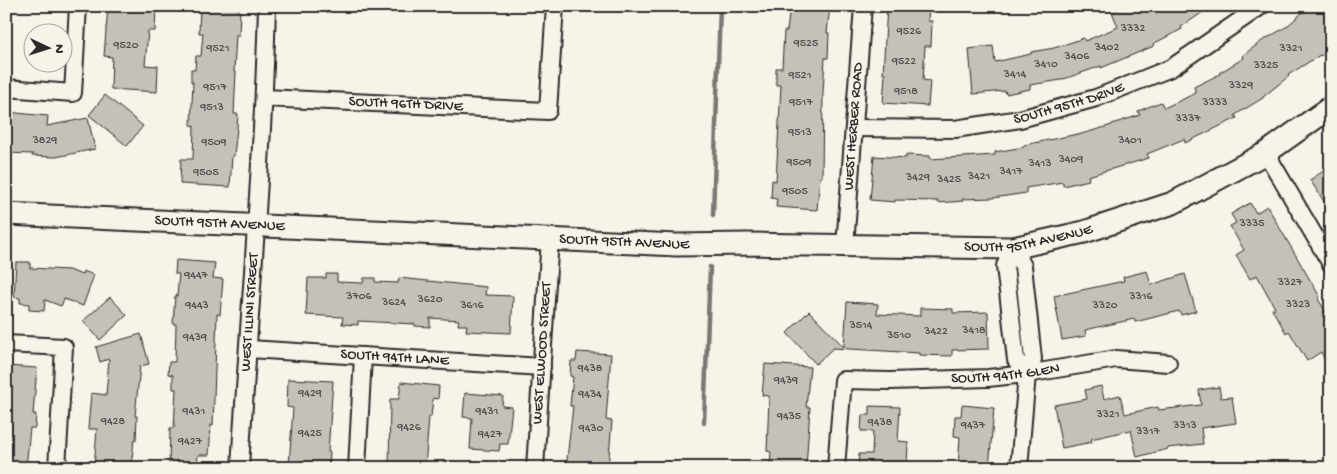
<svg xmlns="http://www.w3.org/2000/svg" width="1337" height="474" font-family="'Gochi Hand',sans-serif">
<rect width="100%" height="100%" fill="#f7f3e8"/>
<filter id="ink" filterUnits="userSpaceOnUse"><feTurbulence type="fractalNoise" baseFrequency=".02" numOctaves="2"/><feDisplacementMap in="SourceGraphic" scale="10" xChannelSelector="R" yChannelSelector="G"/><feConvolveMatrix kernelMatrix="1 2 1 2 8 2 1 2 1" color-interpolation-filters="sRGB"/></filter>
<g filter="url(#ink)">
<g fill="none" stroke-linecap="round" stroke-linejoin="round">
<path stroke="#7a7874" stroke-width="4.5" d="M713,215L720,6
M704,423L710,267"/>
</g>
<path fill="#c4c1b9" stroke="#2b2b2b" d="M108,6L156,7L155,31H148L145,65L158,66L157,92L111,89L112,57L104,56Z
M200,6H238V11H240L239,35H236L234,72H236L234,114H238L237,128L234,156H232L230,187L180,184L181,159H193L194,126L191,125L193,82H191V69L195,70L196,56H201L203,33H199Z
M790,6H830L827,33H829L828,58H825L823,92L822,177H820L817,210L776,207L777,199L771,198L772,180L776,181L781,85H776V68H782L784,31H787Z
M887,6H929L928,21H932L931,46H925L923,80L930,81L928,106L883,103L885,74H883Z
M1126,6H1212L1181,27L1182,29L1153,44L1154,46L1101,68V66L1061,80L1030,85V89L1006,94L1005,91L973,94L969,49L993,46L995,62L1031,54V52L1054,48L1084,38L1085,41L1118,27L1112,12Z
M1310,6H1331V48L1321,56L1320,55L1288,75L1289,76L1263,97V98L1235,115L1237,118L1185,143L1184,139L1147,154L1149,158L1088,176L1089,180L1063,186V182L1026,188V193L993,198L962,199L963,201L938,203V201L895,200V202L870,200L874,156L906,158V155L930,156V159L995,155V152L1024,147V145L1078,134V135L1112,125V124L1140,115L1138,111L1161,102L1164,108L1196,93L1194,87L1220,74L1219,73L1244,58L1242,56L1262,41L1286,27Z
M105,95L143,126L127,146L89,115Z
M6,112L48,116L47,126L88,118L95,149L56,157L32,156L33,154L6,153Z
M1331,166V212L1310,180Z
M1250,203L1256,213L1267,206L1320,297L1318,299L1331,320V372L1321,352L1307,361L1289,331L1286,333L1272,309L1275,308L1257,275L1250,279L1236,255L1244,250L1230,226L1236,223L1231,214Z
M176,260L215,263L213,278L223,279L220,315L217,314L213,426L211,425L209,455H198L197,468H169L170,428H174L176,389H173V375L168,374L169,362H175L176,324H173L175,296H177L179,274H175Z
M16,262H30V268L69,270L82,275L83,271L94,275L83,306L64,299L61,306L45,300L44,311L29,310V304L20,303V298L14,297Z
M1147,271L1151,285L1185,274L1196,311L1181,315L1179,311L1135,322L1134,319L1085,330L1086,336L1062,340L1054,296L1124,281L1123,277Z
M326,274H337V282L363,283L364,278H375V282L398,283L399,278L486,287L485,295L513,296L511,333L466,331L467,325H458L459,320L430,318V327L415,326V324L358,321V325L342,324L343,317L306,315L308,278H326Z
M110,297L127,315L100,340L83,321Z
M847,302L878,304L877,314L920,316V308L953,309V313L988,312L989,349L952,350V356L919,355V353L833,348L816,364L787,333L809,311L844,347Z
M141,334L149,364L140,366L135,416H137L136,440H134L131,468H94L97,429H88L91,393L106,395L109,359L100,362L96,347Z
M577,352L611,354L606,420L612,421L608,468H566L573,406H570L573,377L570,376L571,361H576Z
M765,364L810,367L806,407H810L806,468H770L771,452L767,451L769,396L762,395Z
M6,366L37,368L33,414H36L35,428H30L26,468H6Z
M288,379L333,381L328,452H330L329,468H294V466H289L293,408L287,407Z
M401,382L439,386L438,399L433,398L431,417H429L425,468H389L390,399H399Z
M1101,386L1104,399L1120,395L1125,414L1158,407L1159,410L1201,405L1199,390L1219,387L1221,398L1232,397L1236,423L1201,428L1203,444L1168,448V449L1137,457L1131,430L1091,439L1092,442L1062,448L1054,405L1087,399L1085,390Z
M465,393L503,396L502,406L512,407L508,444H500L499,451L470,449L472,418L463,417Z
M962,405L994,408L989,468H958L960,437L954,436L955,416H961Z
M870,406L900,407L898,441L908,442L907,468H858L859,454H872L873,431H861L862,415H870Z"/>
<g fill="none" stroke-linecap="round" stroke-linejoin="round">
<defs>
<g id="minor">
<path d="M6,88L73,93L78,6"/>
<path id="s1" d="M264,98L548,111L555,6"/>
<path id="s2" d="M854,128L955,129L1020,119L1096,98L1171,68L1261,6"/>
<path d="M1266,153L1331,264"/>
<path id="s3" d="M845,246L863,6"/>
<path d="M1013,248L1023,266L1033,359L1027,374L1019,468"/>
<path d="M1013,248L1005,266L1016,360L1027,374"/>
<path d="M6,344L64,347L57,468"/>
<path id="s4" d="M249,349L542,367"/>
<path id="s5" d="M240,468C249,314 263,160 267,6"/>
<path d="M357,468L363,356"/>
<path id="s6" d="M535,468L550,238"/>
<path id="s7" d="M836,468L843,380L890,381L988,378L1027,374L1116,359L1168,363"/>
</g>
<g id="tertiary">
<path id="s8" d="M6,214L677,245L747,244L1013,248L1084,232L1173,203L1266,153L1331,107"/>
</g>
</defs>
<use href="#minor" stroke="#2b2b2b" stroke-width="20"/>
<use href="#tertiary" stroke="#2b2b2b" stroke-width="25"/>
<use href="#minor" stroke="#f7f3e8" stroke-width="16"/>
<use href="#tertiary" stroke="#f7f3e8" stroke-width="21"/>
</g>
</g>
<g text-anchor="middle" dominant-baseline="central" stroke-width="4" stroke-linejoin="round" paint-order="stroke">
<g font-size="12" fill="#51504e">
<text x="1133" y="29">3332</text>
<text x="909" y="32">9526</text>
<text x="806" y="44">9525</text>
<text x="126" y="46">9520</text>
<text x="1107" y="48">3402</text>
<text x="218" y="49">9521</text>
<text x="1291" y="49">3321</text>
<text x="1077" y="57">3406</text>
<text x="904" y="62">9522</text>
<text x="1046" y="65">3410</text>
<text x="1266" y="66">3325</text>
<text x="1015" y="75">3414</text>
<text x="800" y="76">9521</text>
<text x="1241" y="86">3329</text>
<text x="215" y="88">9517</text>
<text x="906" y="92">9518</text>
<text x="801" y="103">9517</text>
<text x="1215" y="103">3333</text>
<text x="212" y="108">9513</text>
<text x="1188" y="119">3337</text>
<text x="800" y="133">9513</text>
<text x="45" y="141">3829</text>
<text x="1130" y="141">3401</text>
<text x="214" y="143">9509</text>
<text x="1071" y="160">3409</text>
<text x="799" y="163">9509</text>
<text x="1040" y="164">3413</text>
<text x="1011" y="172">3417</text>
<text x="206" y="173">9505</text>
<text x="979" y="177">3421</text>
<text x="918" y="178">3429</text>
<text x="949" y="180">3425</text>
<text x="795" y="192">9505</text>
<text x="1252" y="224">3335</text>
<text x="196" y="276">9447</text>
<text x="1290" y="283">3327</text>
<text x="359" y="297">3706</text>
<text x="1141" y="297">3316</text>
<text x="430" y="300">3620</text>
<text x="394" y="303">3624</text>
<text x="1298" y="305">3323</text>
<text x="197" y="306">9443</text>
<text x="472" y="306">3616</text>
<text x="1105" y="306">3320</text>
<text x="861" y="326">3514</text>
<text x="974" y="331">3418</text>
<text x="936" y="332">3422</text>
<text x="899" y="336">3510</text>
<text x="195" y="338">9439</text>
<text x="590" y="369">9438</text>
<text x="786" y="381">9439</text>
<text x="310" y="394">9429</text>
<text x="590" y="395">9434</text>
<text x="194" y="412">9431</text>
<text x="487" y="412">9431</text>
<text x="1108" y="415">3321</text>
<text x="789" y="417">9435</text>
<text x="113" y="422">9428</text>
<text x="880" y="423">9438</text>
<text x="973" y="426">9437</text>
<text x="1185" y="426">3313</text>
<text x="409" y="428">9426</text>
<text x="591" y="429">9430</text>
<text x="1148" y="432">3317</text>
<text x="310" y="434">9425</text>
<text x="490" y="435">9427</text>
<text x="190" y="442">9427</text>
</g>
<g font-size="15" fill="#2b2b2b" stroke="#f7f3e8">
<text stroke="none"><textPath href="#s2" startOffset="218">SOUTH 95TH DRIVE</textPath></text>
<text stroke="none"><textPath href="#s1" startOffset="142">SOUTH 96TH DRIVE</textPath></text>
<text stroke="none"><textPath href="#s3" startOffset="120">WEST HERBER ROAD</textPath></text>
<text stroke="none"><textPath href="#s8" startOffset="214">SOUTH 95TH AVENUE</textPath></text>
<text stroke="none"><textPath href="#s8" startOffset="1024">SOUTH 95TH AVENUE</textPath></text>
<text stroke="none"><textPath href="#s8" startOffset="619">SOUTH 95TH AVENUE</textPath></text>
<text stroke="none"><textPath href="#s5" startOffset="156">WEST ILLINI STREET</textPath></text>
<text stroke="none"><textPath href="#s6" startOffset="115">WEST ELWOOD STREET</textPath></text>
<text stroke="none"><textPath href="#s4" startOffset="146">SOUTH 94TH LANE</textPath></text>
<text stroke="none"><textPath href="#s7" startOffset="251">SOUTH 94TH GLEN</textPath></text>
</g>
</g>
<rect width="1337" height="474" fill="none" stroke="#f7f3e8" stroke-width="25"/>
<rect x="12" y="12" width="1312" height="449" fill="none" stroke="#2b2b2b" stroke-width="2" filter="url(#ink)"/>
<g transform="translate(48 48) rotate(94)"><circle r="24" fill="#f7f3e8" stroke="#a5a39c"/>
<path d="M0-4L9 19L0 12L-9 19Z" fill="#2b2b2b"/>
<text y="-8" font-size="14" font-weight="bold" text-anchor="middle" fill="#2b2b2b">N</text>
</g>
</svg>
